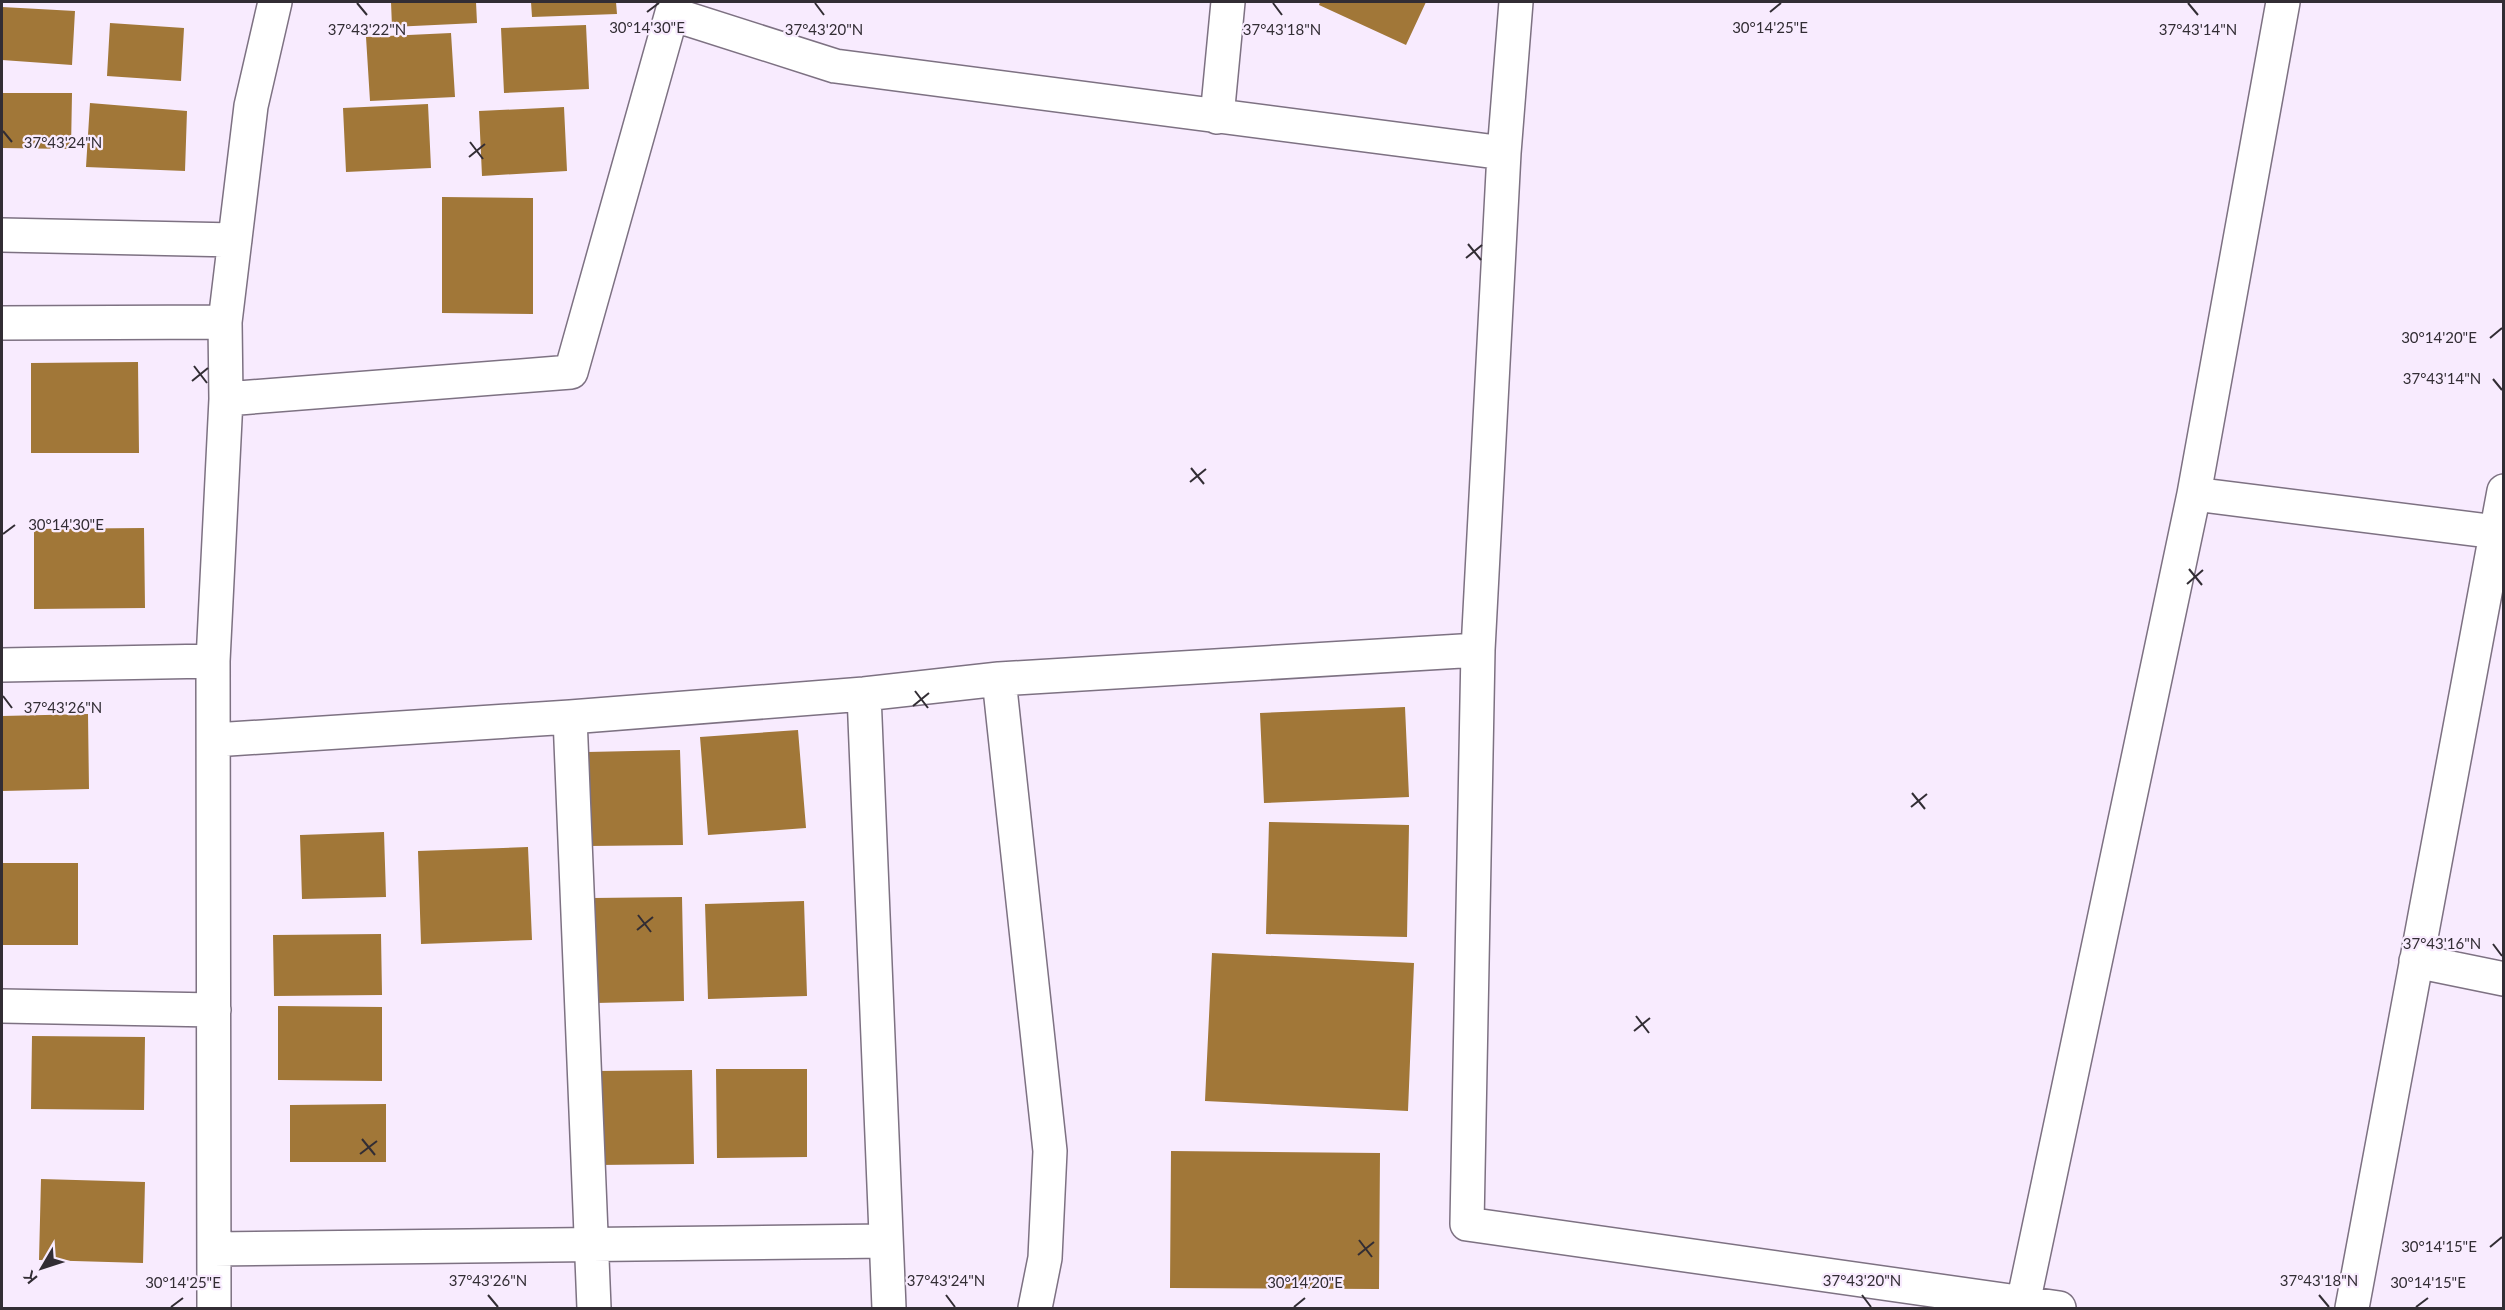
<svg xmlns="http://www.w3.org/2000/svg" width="2505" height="1310" font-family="Lato,sans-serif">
<rect width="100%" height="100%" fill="#f8ebfe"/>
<path fill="#a17738" d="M391,2H476L477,23L392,27Z
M531,2H616L617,14L532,17Z
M1320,2H1426L1406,45L1319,5Z
M2,7L75,11L72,65L2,60Z
M110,23L184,28L181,81L107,76Z
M586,25L589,89L504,93L501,28Z
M451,33L455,97L370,101L366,37Z
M2,93H72L71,149L2,148Z
M90,103L187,111L185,171L86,167Z
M428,104L431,168L346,172L343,108Z
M564,107L567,171L482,176L479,111Z
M442,197L533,198V314L442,313Z
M138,362L139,453H31V363Z
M144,528L145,608L34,609V529Z
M1405,707L1409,797L1264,803L1260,713Z
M88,714L89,789L2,791V716Z
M798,730L806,828L708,835L700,737Z
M680,750L683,845L589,846L587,752Z
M1269,822L1409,825L1407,937L1266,934Z
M384,832L386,897L302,899L300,835Z
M528,847L532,940L421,944L418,851Z
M2,863H78V945H2Z
M682,897L684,1001L595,1003L593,898Z
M804,901L807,996L708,999L705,904Z
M381,934L382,995L274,996L273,935Z
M1212,953L1414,963L1408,1111L1205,1101Z
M278,1006L382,1007V1081L278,1080Z
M32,1036L145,1037L144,1110L31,1109Z
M716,1069H807V1157L717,1158Z
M692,1070L694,1164L598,1165L597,1071Z
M386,1104V1162H290V1105Z
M1171,1151L1380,1153L1379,1289L1170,1288Z
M41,1179L145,1182L143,1263L39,1260Z"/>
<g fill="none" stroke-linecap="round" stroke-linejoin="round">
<defs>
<path id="minor" d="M1516,2L1504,153L1478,650L1467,1224L2059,1308
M672,14L835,66L1504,153
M1217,117L1228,2
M2,235L235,240
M2,323L225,322
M226,399L571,372L675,2
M2194,494L2504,533
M2,665L213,661
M999,679L1050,1151L1045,1258L1035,1308
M864,694L889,1308
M570,717L594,1308
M214,740L570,717L864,694L999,679L1478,650
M2416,961L2504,979
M2,1006L214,1010
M214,1249L886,1241
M214,1308L213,661L226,399L225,322L251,106L275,2
M2022,1308L2194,494L2283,2
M2352,1308L2504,491"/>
</defs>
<use href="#minor" stroke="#7d7182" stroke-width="36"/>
<use href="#minor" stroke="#fff" stroke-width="33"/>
</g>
<path fill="none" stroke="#322d34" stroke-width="2" d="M357,3L367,15M815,3L824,15M1273,3L1282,15M2188,3L2198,15M647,12L659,3M1770,12L1781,3M3,131L12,142M470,142L483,159M469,157L485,144M1468,244L1481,260M1466,258L1482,245M2490,338L2502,328M194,366L207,383M2493,379L2502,390M192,381L208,368M1191,468L1204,484M1190,482L1206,469M3,534L15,525M2189,569L2202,585M2187,584L2203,570M915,691L928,708M3,696L12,708M913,706L929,693M1912,793L1925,809M1911,807L1927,794M638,915L651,932M637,930L653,917M2493,944L2502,956M1636,1016L1649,1033M1634,1031L1650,1018M362,1139L375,1155M360,1154L377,1141M1359,1240L1372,1257M2490,1247L2502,1237M1358,1255L1374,1242M488,1295L498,1307M946,1295L955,1307M1862,1295L1871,1307M2319,1295L2329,1307M171,1307L183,1298M1294,1307L1305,1298M2416,1307L2428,1298"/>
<g font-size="15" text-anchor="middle" fill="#322d34" stroke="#f8ebfe" stroke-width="4.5" stroke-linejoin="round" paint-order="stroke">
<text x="647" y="33">30°14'30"E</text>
<text x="1770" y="33">30°14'25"E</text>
<text x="367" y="35">37°43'22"N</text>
<text x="824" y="35">37°43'20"N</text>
<text x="1282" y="35">37°43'18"N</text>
<text x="2198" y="35">37°43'14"N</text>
<text x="63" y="148">37°43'24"N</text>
<text x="2439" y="343">30°14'20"E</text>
<text x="2442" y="384">37°43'14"N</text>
<text x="66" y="530">30°14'30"E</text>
<text x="63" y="713">37°43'26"N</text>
<text x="2442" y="949">37°43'16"N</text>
<text x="2439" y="1252">30°14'15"E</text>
<text x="488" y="1286">37°43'26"N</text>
<text x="946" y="1286">37°43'24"N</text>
<text x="1862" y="1286">37°43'20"N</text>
<text x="2319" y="1286">37°43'18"N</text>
<text x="183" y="1288">30°14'25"E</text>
<text x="1305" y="1288">30°14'20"E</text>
<text x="2428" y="1288">30°14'15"E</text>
</g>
<rect width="2505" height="1310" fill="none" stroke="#322d34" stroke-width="6"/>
<g transform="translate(42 1268) rotate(231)" stroke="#f8ebfe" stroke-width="4.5" paint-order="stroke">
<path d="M0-4.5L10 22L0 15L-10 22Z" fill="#322d34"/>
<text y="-9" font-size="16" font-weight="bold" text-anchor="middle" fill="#322d34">K</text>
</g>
</svg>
